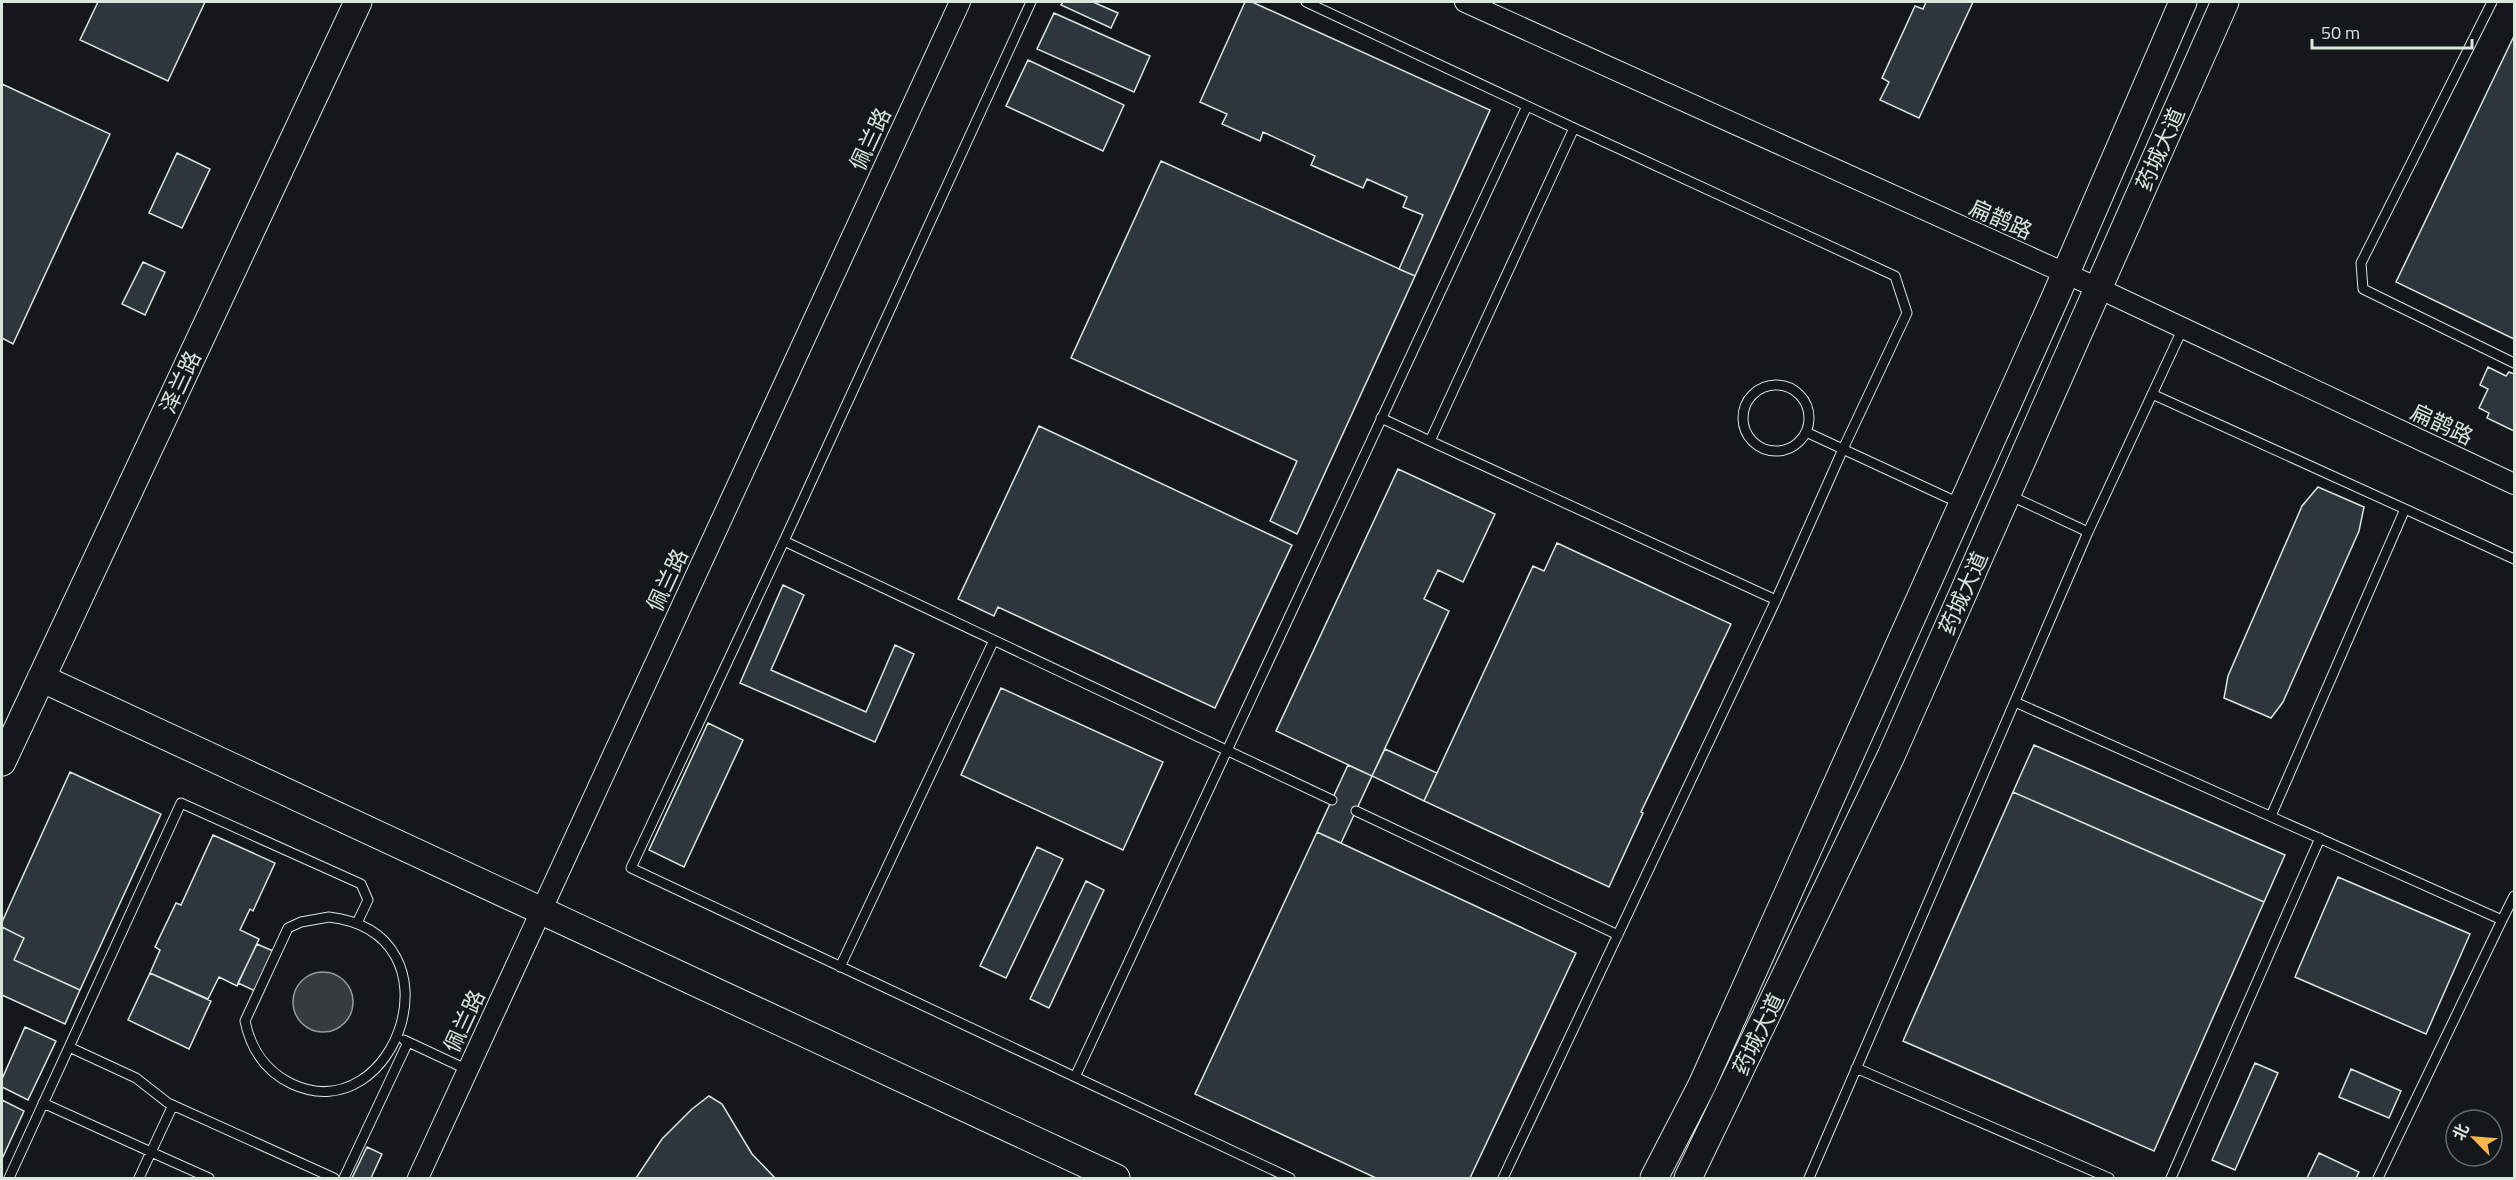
<svg xmlns="http://www.w3.org/2000/svg" width="2516" height="1180" font-family="'Titillium Web','Noto Sans SC',sans-serif">
<rect width="100%" height="100%" fill="#14181c"/>
<path fill="#363b3e" stroke="#939e99" stroke-width="1.5" d="M293 1002a30 30 0 1 1 60 0a30 30 0 1 1-60 0Z"/>
<path fill="#2c363c" stroke="#d8e6dc" stroke-width="1.5" d="M98,2H205L168,81L80,40Z
M1063,2H1093L1118,13L1111,28L1061,5Z
M1245,2H1252L1490,110L1415,276L1399,269L1423,215L1403,207L1407,197L1367,179L1363,188L1311,165L1315,156L1263,132L1260,141L1222,124L1227,114L1200,102Z
M1926,2H1973L1919,118L1880,100L1889,82L1882,78L1915,6L1923,9Z
M1054,13L1150,56L1134,92L1037,49Z
M2514,36V339L2396,282Z
M1028,60L1124,105L1103,151L1006,106Z
M2,84L110,134L13,344L2,338Z
M177,153L210,169L182,228L149,213Z
M1161,161L1415,276L1297,534L1270,521L1297,461L1071,358Z
M143,262L165,272L145,315L122,304Z
M2488,367L2506,376L2509,372L2514,374V431L2487,418L2489,413L2479,408L2488,389L2480,385Z
M1039,426L1292,545L1215,708L998,607L994,616L958,599Z
M1398,469L1495,514L1463,582L1438,570L1424,599L1449,611L1372,776L1276,731Z
M2318,487L2364,507L2359,531L2283,702L2271,718L2224,698L2228,676L2302,506Z
M1557,543L1731,624L1641,812L1643,813L1609,887L1424,801L1533,566L1544,571Z
M783,585L804,595L771,670L866,712L895,645L914,654L875,742L740,683Z
M1001,688L1163,762L1123,850L961,775Z
M708,723L743,740L684,867L649,850Z
M2034,745L2285,855L2264,902L2013,792Z
M1385,749L1437,773L1424,801L1372,776Z
M1348,765L1372,776L1341,843L1317,832Z
M70,772L161,814L80,990L14,960L24,938L2,927V922Z
M2013,792L2264,902L2154,1151L1903,1041Z
M1317,832L1576,953L1470,1178H1376L1195,1094Z
M213,835L275,863L253,911L250,909L240,930L259,939L237,986L219,977L208,999L150,973L160,950L155,947L176,903L181,905Z
M1037,847L1063,859L1006,978L980,966Z
M2338,877L2470,934L2426,1034L2295,977Z
M1086,881L1104,890L1049,1008L1030,999Z
M2,927L24,938L14,960L80,990L65,1024L2,995Z
M257,944L273,951L255,991L238,983Z
M150,973L211,1001L189,1049L128,1020Z
M25,1027L56,1041L28,1100L2,1087V1079Z
M2255,1063L2278,1073L2235,1170L2212,1160Z
M2351,1069L2401,1091L2389,1118L2339,1097Z
M709,1096L722,1104L752,1154L775,1178H636L662,1139L692,1109Z
M2,1100L24,1111L2,1159Z
M367,1147L382,1154L371,1178H352Z
M2319,1153L2359,1172L2356,1178H2307Z"/>
<g fill="none" stroke-linecap="round" stroke-linejoin="round">
<defs>
<path id="lane" d="M1306,2L1574,128
M2492,2L2361,263L2363,289L2514,363
M1574,128L1895,276L1907,313L1843,449L1776,600L1430,441Z
M1743 418a33 33 0 1 1 66 0a33 33 0 1 1-66 0Z
M2152,394L2405,509L2271,816
M1381,418L1430,441
M1806,432L1959,503
M2009,495L2088,532L2183,328
M2405,509L2514,559
M784,541L1031,2
M2015,702L2502,920L2378,1178
M1356,811L1618,935
M329,917C466,933 396,1132 292,1084C265,1071 251,1050 245,1021L288,928L301,922Z
M2502,920L2514,896
M840,967L994,640
M404,1040L468,1070
M69,1047L136,1078L168,1103L334,1178
M1856,1068L2109,1178
M1075,1077L1527,106
M43,1103L151,1152L173,1105
M9,1178L181,803L361,884L368,900L357,923
M139,1178L151,1152L209,1178
M344,1178L408,1042
M1290,1178L631,868L784,541L1332,800
M1503,1178L1776,600
M1809,1178L2088,532
M2171,1178L2320,838"/>
<path id="street" d="M1465,2L2098,288L2514,484
M418,1178L960,2"/>
<path id="secondary" d="M41,678L1116,1178
M2,762L358,2
M1654,1178L1702,1085L2055,298L2183,2
M1688,1178L1891,756L2225,2"/>
</defs>
<use href="#lane" stroke="#d8e6dc" stroke-width="11"/>
<use href="#street" stroke="#d8e6dc" stroke-width="22"/>
<use href="#secondary" stroke="#d8e6dc" stroke-width="29"/>
<use href="#lane" stroke="#14181c" stroke-width="9"/>
<use href="#street" stroke="#14181c" stroke-width="20"/>
<use href="#secondary" stroke="#14181c" stroke-width="27"/>
</g>
<g text-anchor="middle" dominant-baseline="central" stroke-width="4.5" stroke-linejoin="round" paint-order="stroke">
<g font-size="22" fill="#d8e6dc" stroke="#14181c">
<text transform="translate(870 139) rotate(-65)">佩兰路</text>
<text transform="translate(2160 149) rotate(-66)">药城大道</text>
<text transform="translate(2001 219) rotate(24)">扁鹊路</text>
<text transform="translate(180 382) rotate(-65)">泽兰路</text>
<text transform="translate(2442 424) rotate(25)">扁鹊路</text>
<text transform="translate(667 580) rotate(-65)">佩兰路</text>
<text transform="translate(1963 593) rotate(-66)">药城大道</text>
<text transform="translate(464 1021) rotate(-65)">佩兰路</text>
<text transform="translate(1758 1034) rotate(-64)">药城大道</text>
</g>
</g>
<rect width="2516" height="1180" fill="none" stroke="#d8e6dc" stroke-width="6"/>
<g transform="translate(2474 1138) rotate(295)"><circle r="28" fill="#14181c" stroke="#626a69" stroke-width="1.5"/>
<path d="M0-4.5L10 22L0 15L-10 22Z" fill="#ffb74d"/>
<text y="-9" font-size="16" font-weight="bold" text-anchor="middle" fill="#d8e6dc">北</text>
</g>
<path d="M2312 39v9h160v-9" fill="none" stroke="#d8e6dc" stroke-width="3"/>
<text x="2321" y="39" font-size="18" fill="#d8e6dc" stroke="#14181c" stroke-width="4.5" paint-order="stroke">50 m</text>
</svg>
